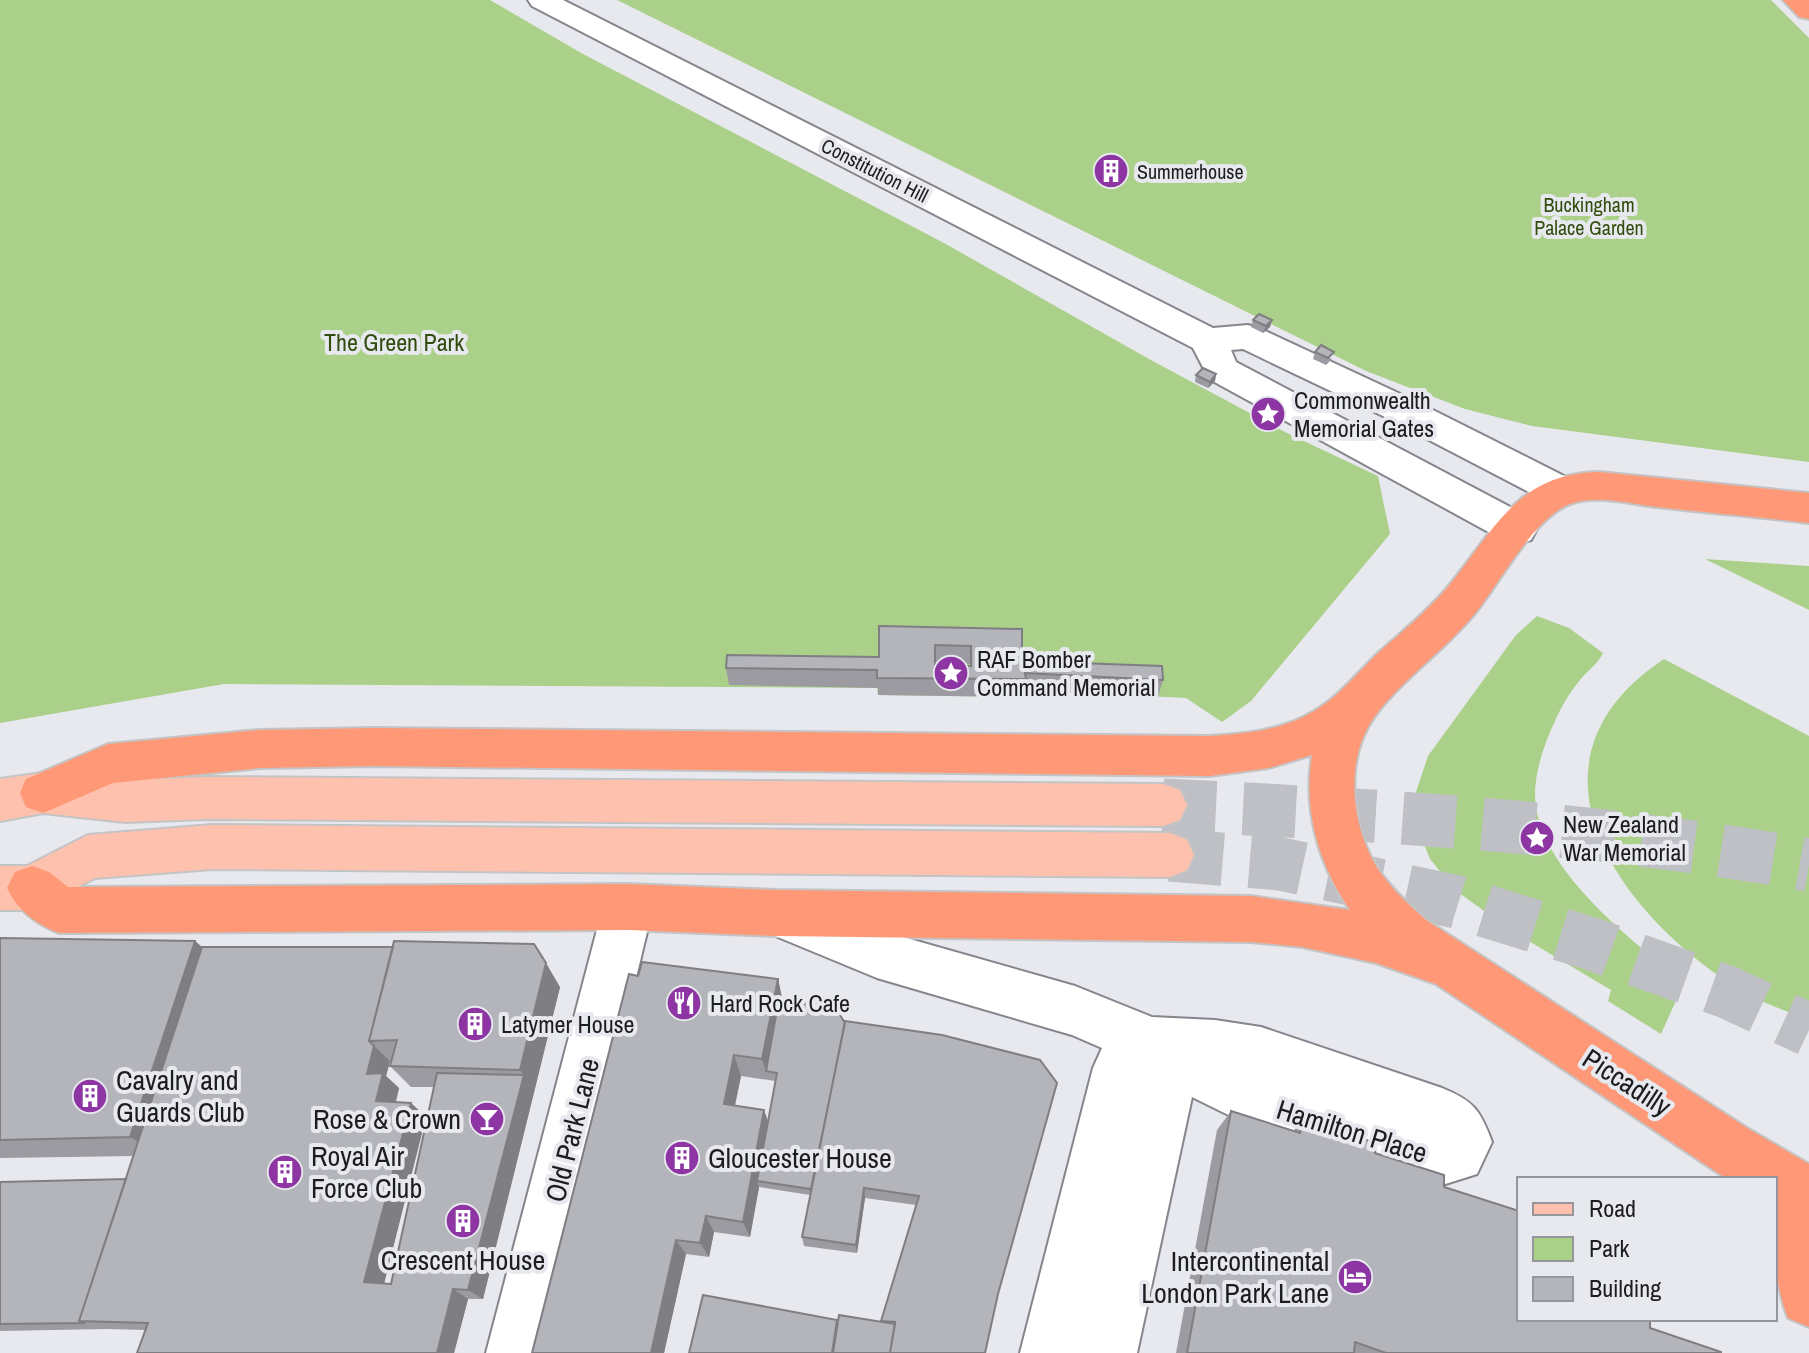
<svg xmlns="http://www.w3.org/2000/svg" width="1809" height="1353" font-family="'Archivo Narrow',sans-serif">
<rect width="100%" height="100%" fill="#e8e9ef"/>
<path fill="#abd08a" d="M0,0H490L583,54L944,243L1149,359L1287,433L1378,476L1390,534L1251,701L1222,722L1186,698L1024,690V697L878,695L877,688L224,684L0,723Z
M617,0H1771L1809,38V462L1532,426L1465,409L1366,371Z
M1705,559L1809,566V610Z
M1537,616L1569,628L1603,653C1597,665 1588,670 1580,680C1570,692 1561,707 1555,721C1545,742 1536,768 1535,792C1533,866 1633,941 1684,983L1661,1034L1608,1001L1611,990L1512,931L1455,890L1430,859L1420,834L1416,792L1428,756L1516,635Z
M1664,659L1809,736V1020C1787,1011 1762,1003 1742,991C1622,918 1507,763 1664,659Z"/>
<g fill="none" stroke-linecap="round" stroke-linejoin="round">
<path stroke="#bfc0c5" stroke-width="53" stroke-dasharray="53 27" stroke-linecap="butt" d="M1163,805C1380,815 1595,827 1809,865
M1170,855L1281,864L1457,902L1592,944L1727,992L1809,1030"/>
<defs>
<path id="street" d="M528,0H563L1213,328L1248,325L1261,329L1409,398L1574,481L1580,491L1574,501L1560,506L1546,501L1383,416L1243,349L1231,350L1236,362L1531,518L1537,529L1531,540L1517,544L1503,540L1209,379L1193,348L532,6Z
M628,884L646,891L653,907L546,1353H486L603,907L610,891Z
M779,891L878,930L1075,986L1152,1017L1215,1020L1261,1027L1442,1088C1474,1101 1480,1110 1492,1142L1477,1174L1439,1186L1263,1132L1192,1097L1137,1353H1020L1093,1068L1102,1048L1072,1035L877,978L761,930L754,914L761,898Z"/>
<path id="primary" d="M43,773L125,780L207,777L1163,784L1180,790L1187,805L1180,820L1163,826L207,819L125,822L43,813L0,821V779Z
M212,825L1170,833L1187,840L1194,855L1187,870L1170,877L212,869L95,878L32,910H0V866H27L88,835Z"/>
<path id="highway" d="M1783,0H1809V19L1799,17Z
M1599,472L1809,493V523C1759,517 1708,513 1657,507C1631,504 1598,495 1573,503C1536,514 1500,582 1477,611C1446,650 1404,677 1375,716C1343,760 1351,829 1380,872C1393,890 1409,905 1426,920L1747,1128L1809,1164V1327L1788,1318C1770,1273 1775,1226 1775,1179H1727L1436,984L1376,963L1302,947L1251,942L777,936L628,930L59,933C36,924 18,911 7,888L15,872L32,866L49,872L68,887L628,884L777,890L1251,896L1350,910C1318,864 1303,809 1312,755L1269,768L1210,776L374,766L260,768L113,783L43,813L26,807L20,793L26,779L108,744L260,730L374,728L1210,736C1242,734 1276,731 1305,716C1336,701 1355,675 1379,652C1402,632 1426,612 1446,589C1493,533 1516,473 1599,472Z"/>
</defs>
<use href="#street" stroke="#85868c" stroke-width="4"/>
<use href="#primary" stroke="#c4c4c5" stroke-width="4"/>
<use href="#highway" stroke="#c4c4c5" stroke-width="4"/>
<use href="#street" fill="#fff" fill-rule="evenodd"/>
<use href="#primary" fill="#fec1ad" fill-rule="evenodd"/>
<use href="#highway" fill="#fe9876" fill-rule="evenodd"/>
</g>
<path fill="#9b9ba1" fill-rule="evenodd" d="M1102,162L1122,167L1121,174L1115,177L1101,169Z
M1253,320H1272L1270,327L1263,333L1251,327Z
M1315,352L1332,359L1326,365L1313,359Z
M1216,374L1215,381L1208,388L1195,382L1196,375Z
M1260,407L1278,414L1272,421L1258,414Z
M879,626L1022,629V661L1163,680L1158,697L1024,690V697L878,695V688L729,685L726,668L879,657ZM935,662L970,664V666L935,664Z
M0,938L195,941L202,947L560,987L483,1299H468L454,1353H137L145,1330L107,1329L0,1331V1182L126,1179L134,1156L0,1158ZM390,1061L391,1062L390,1066L411,1087H434L391,1284L384,1283L426,1117L411,1103L396,1102L399,1088L386,1076Z
M638,976L778,979L783,1002L781,1011L998,1294L985,1353L837,1320L882,1322L916,1205L865,1198L857,1253L804,1246L802,1237L810,1195L759,1187L750,1237L714,1232L709,1257L686,1254L664,1353ZM741,1076L775,1081L768,1121L764,1110L735,1106Z
M1231,1111L1293,1131L1303,1120L1375,1153L1444,1187L1650,1328L1721,1353H1176L1217,1130Z"/>
<path fill="#7e7e83" d="M1122,167L1121,174L1115,177L1116,170Z
M1272,320L1270,327L1263,333L1266,326Z
M1216,374L1215,381L1208,388L1210,382Z
M1280,407L1278,414L1272,421L1274,414Z
M195,941L222,965L162,1155L130,1137Z
M546,963L560,987L483,1299L468,1290L524,1075L520,1070Z
M778,979L783,1002L769,1072L766,1071L762,1059Z
M374,1046L390,1061L386,1076L399,1088L392,1116L376,1101L367,1074Z
M734,1055L741,1076L731,1123L724,1104Z
M411,1103L426,1117L382,1292L364,1282Z
M764,1110L770,1128L757,1181L759,1187L750,1237L743,1222Z
M864,1188L865,1198L857,1253L856,1245Z
M706,1216L714,1232L709,1257L700,1243Z
M676,1240L686,1254L664,1353H651Z
M453,1289L468,1299L454,1353H437Z"/>
<path fill="#b4b4bb" stroke="#7e7e83" stroke-width="2" fill-rule="evenodd" d="M1108,159L1122,167L1116,170L1102,162Z
M1259,314L1272,320L1266,326L1253,320Z
M1321,345L1334,352L1328,358L1315,352Z
M1203,368L1216,374L1210,382L1196,375Z
M1267,400L1280,407L1274,414L1260,407Z
M879,626L1022,629V661L1162,666L1163,680L1025,673L1026,679L877,678V670L726,668L727,655L879,657ZM935,645L971,646V666L935,664Z
M0,938L195,941L130,1137L0,1140Z
M394,941L534,944L546,963L520,1070L390,1066L397,1040L369,1041Z
M202,947H393L369,1041L374,1046L367,1074L383,1073L376,1101L411,1103L364,1282L391,1284L437,1073L524,1075L468,1290L453,1289L437,1353H137L148,1323L79,1321Z
M642,962L778,979L762,1059L734,1055L724,1104L764,1110L743,1222L706,1216L700,1243L676,1240L651,1353H532L629,974L638,976Z
M808,1002L835,1007L845,1023L811,1189L757,1181L777,1073L766,1071L777,1010L788,1013Z
M845,1021L942,1035L1040,1060L1057,1083L998,1294L985,1353H890L895,1322L881,1321L919,1196L864,1188L856,1245L802,1237Z
M1231,1111L1300,1133L1303,1120L1376,1143L1375,1153L1444,1175V1187L1519,1211V1319H1650V1328L1721,1352V1353H1386L1355,1342L1354,1353H1187Z
M126,1179L79,1321L85,1323L0,1324V1182Z
M703,1295L837,1320L832,1353H689Z
M839,1315L895,1324L890,1353H833Z"/>
<defs>
<symbol id="building-disc" viewBox="-11 -11 22 22"><circle r="9.5" fill="#8d36a3" stroke="#e8e9ef"/><path d="M-4-6H4V6H1V3H-1V6H-4ZM-2.5-4.3h1.7v1.8h-1.7ZM.8-4.3h1.7v1.8H.8ZM-2.5-1h1.7V.8h-1.7ZM.8-1h1.7V.8H.8Z" fill="#fff"/></symbol>
<symbol id="sight-disc" viewBox="-11 -11 22 22"><circle r="9.5" fill="#8d36a3" stroke="#e8e9ef"/><path d="M0-6L1.8-2.2L6-1.7L2.9 1.2L3.7 5.4L0 3.3L-3.7 5.4L-2.9 1.2L-6-1.7L-1.8-2.2Z" fill="#fff"/></symbol>
<symbol id="restaurant-disc" viewBox="-11 -11 22 22"><circle r="9.5" fill="#8d36a3" stroke="#e8e9ef"/><path d="M-5-6h1v4h1v-4h1v4h1v-4h1v5L-1.5 .5V6h-2V.5L-5-1ZM5-6V6H3V1.5H1.5Q1.5-4 5-6Z" fill="#fff"/></symbol>
<symbol id="bar-disc" viewBox="-11 -11 22 22"><circle r="9.5" fill="#8d36a3" stroke="#e8e9ef"/><path d="M-6-5H6L.8 .8V4.5H3.5V6h-7V4.5H-.8V.8Z" fill="#fff"/></symbol>
<symbol id="hotel-disc" viewBox="-11 -11 22 22"><circle r="9.5" fill="#8d36a3" stroke="#e8e9ef"/><path d="M-6-4.5h1.5V1H6V5H4.5V3h-9V5H-6ZM-4 0a1.8 1.8 0 1 1 3.6 0ZM.5 0V-2.5h3Q6-2.5 6 0Z" fill="#fff"/></symbol>
</defs>
<g fill-rule="evenodd">
<use href="#building-disc" x="1091" y="151" width="40" height="40"/>
<use href="#sight-disc" x="1248" y="394" width="40" height="40"/>
<use href="#sight-disc" x="931" y="653" width="40" height="40"/>
<use href="#sight-disc" x="1517" y="818" width="40" height="40"/>
<use href="#restaurant-disc" x="664" y="983" width="40" height="40"/>
<use href="#building-disc" x="455" y="1004" width="40" height="40"/>
<use href="#building-disc" x="70" y="1076" width="40" height="40"/>
<use href="#bar-disc" x="467" y="1099" width="40" height="40"/>
<use href="#building-disc" x="662" y="1138" width="40" height="40"/>
<use href="#building-disc" x="265" y="1152" width="40" height="40"/>
<use href="#building-disc" x="443" y="1201" width="40" height="40"/>
<use href="#hotel-disc" x="1335" y="1257" width="40" height="40"/>
</g>
<g text-anchor="middle" dominant-baseline="central" stroke-width="8" stroke-linejoin="round" paint-order="stroke">
<g font-size="20" fill="#1c1d1f" stroke="#e8e9ef">
<text transform="translate(875 170) rotate(27)">Constitution Hill</text>
</g>
<g font-size="20" fill="#1c1d1f" stroke="#e8e9ef" text-anchor="start">
<text x="1137" y="171">Summerhouse</text>
</g>
<g font-size="20" fill="#314d0d" stroke="#e8e9ef">
<text x="1589" y="204">Buckingham<tspan x="1589" dy="23">Palace Garden</tspan></text>
</g>
<g font-size="24" fill="#314d0d" stroke="#e8e9ef">
<text x="394" y="342">The Green Park</text>
</g>
<g font-size="24" fill="#1c1d1f" stroke="#e8e9ef" text-anchor="start">
<text x="1294" y="400">Commonwealth<tspan x="1294" dy="28">Memorial Gates</tspan></text>
<text x="977" y="659">RAF Bomber<tspan x="977" dy="28">Command Memorial</tspan></text>
<text x="1563" y="824">New Zealand<tspan x="1563" dy="28">War Memorial</tspan></text>
<text x="710" y="1003">Hard Rock Cafe</text>
<text x="501" y="1024">Latymer House</text>
</g>
<g font-size="28" fill="#1c1d1f" stroke="#e8e9ef" text-anchor="start">
<text x="116" y="1080">Cavalry and<tspan x="116" dy="32">Guards Club</tspan></text>
<text x="461" y="1119" text-anchor="end">Rose &amp; Crown</text>
<text x="311" y="1156">Royal Air<tspan x="311" dy="32">Force Club</tspan></text>
<text x="708" y="1158">Gloucester House</text>
<text x="463" y="1260" text-anchor="middle">Crescent House</text>
<text x="1329" y="1261" text-anchor="end">Intercontinental<tspan x="1329" dy="32">London Park Lane</tspan></text>
</g>
<g font-size="28" fill="#1c1d1f" stroke="#e8e9ef">
<text transform="translate(1627 1082) rotate(33)">Piccadilly</text>
<text transform="translate(572 1130) rotate(-76)">Old Park Lane</text>
<text transform="translate(1352 1131) rotate(17)">Hamilton Place</text>
</g>
</g>
<rect x="1517" y="1177" width="260" height="144" fill="#e8e9ef" stroke="#96979c" stroke-width="2"/>
<rect x="1533" y="1203" width="40" height="12" fill="#fec1ad" stroke="#96979c" stroke-width="2"/>
<text x="1589" y="1217" font-size="24" fill="#1c1d1f">Road</text>
<rect x="1533" y="1237" width="40" height="24" fill="#abd08a" stroke="#96979c" stroke-width="2"/>
<text x="1589" y="1257" font-size="24" fill="#1c1d1f">Park</text>
<rect x="1533" y="1277" width="40" height="24" fill="#b4b4bb" stroke="#96979c" stroke-width="2"/>
<text x="1589" y="1297" font-size="24" fill="#1c1d1f">Building</text>
</svg>
